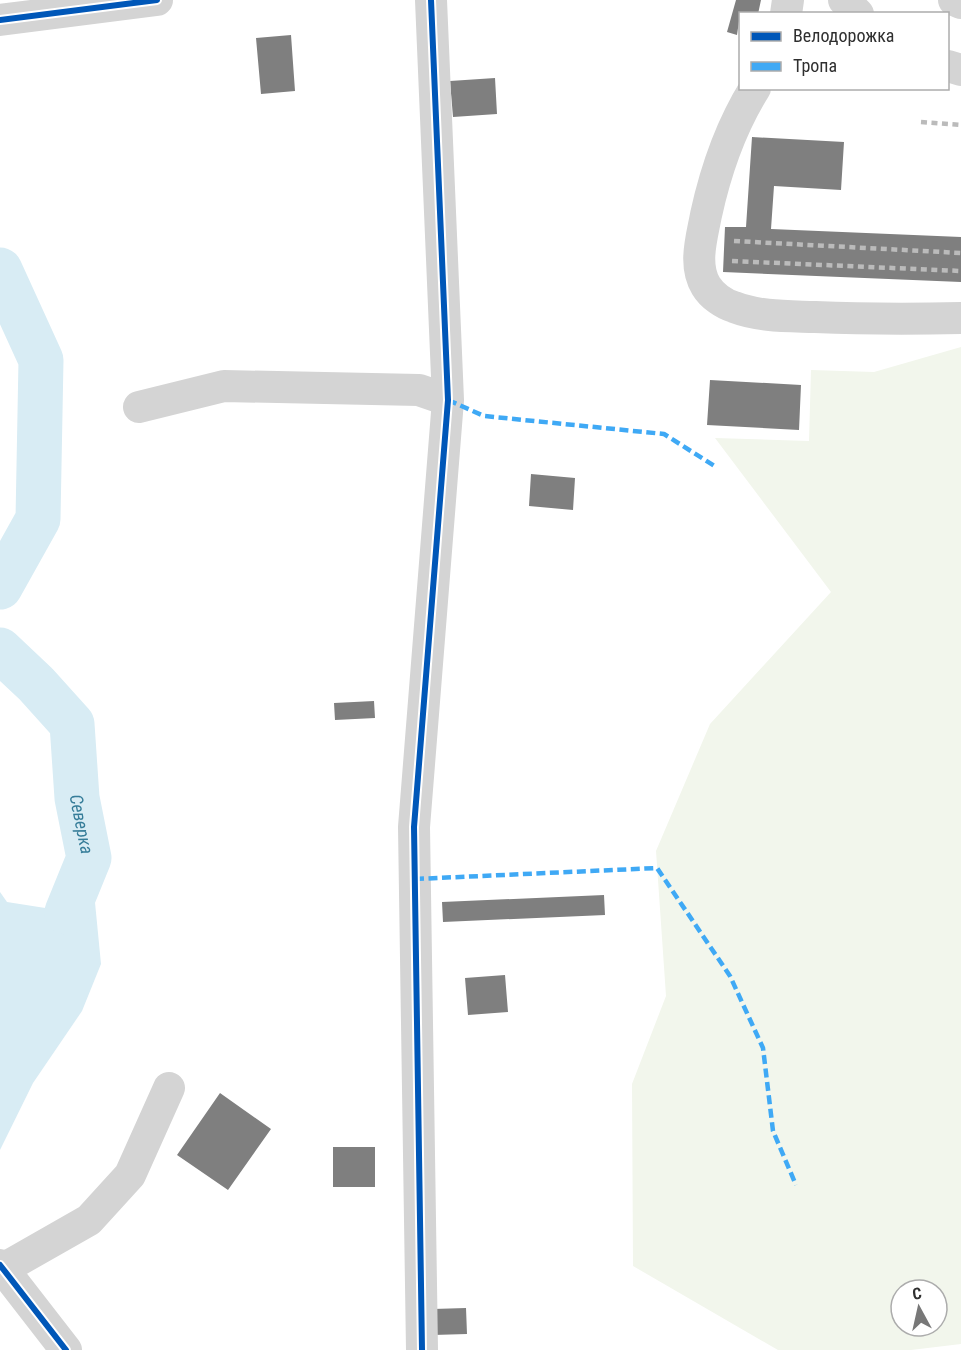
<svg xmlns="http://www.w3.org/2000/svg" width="961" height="1350" font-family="'Roboto Condensed',sans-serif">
<rect width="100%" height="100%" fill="#fff"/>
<path fill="#f2f6ec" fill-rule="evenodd" d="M961,347V1344L911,1350H778L633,1266L632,1084L666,996L656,851L710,724L831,592L715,438L809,441L811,370L874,372ZM901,1290H937V1326H901Z"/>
<path fill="#d8ecf4" d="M90,851L101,964L82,1011L33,1083L0,1150V892L7,902L58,910Z"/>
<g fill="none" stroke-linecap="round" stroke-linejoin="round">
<g stroke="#d8ecf4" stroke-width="45">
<path d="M0,270L41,360L38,519L0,587"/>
<path id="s1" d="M0,650L36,684L72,724L77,798L89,858L67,912"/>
</g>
</g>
<path fill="#7f7f7f" d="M736,0H761L758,14H740L737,35L727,32Z
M291,35L295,91L261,94L256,38Z
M495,78L497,114L453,117L450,81Z
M752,137L844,142L841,190L774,186L771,229L961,237V282L723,272L725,227H746Z
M710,380L801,385L799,430L707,425Z
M531,474L575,478L573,510L529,506Z
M374,701L375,718L335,720L334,703Z
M604,895L605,915L443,922L442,902Z
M505,975L508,1012L468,1015L465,978Z
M220,1093L271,1129L228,1190L177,1155Z
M333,1147H375V1187H333Z
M466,1308L467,1334L433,1335V1309Z"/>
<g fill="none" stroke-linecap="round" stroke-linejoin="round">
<path stroke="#d4d4d4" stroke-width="32" d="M844,0L858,14
M954,0L961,3
M786,14L788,0
M0,20L157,0
M948,66L961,70
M755,88C730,128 716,169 706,215C702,237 693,265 706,286C712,296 724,304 734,307C760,317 788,316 815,317C864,319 912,319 961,318
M139,407L224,386L419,390L448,400
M0,1265L66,1350
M3,1269L89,1220L130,1175L169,1088
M422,1350L414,827L448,400L431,0"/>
<path stroke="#bbb" stroke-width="4.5" stroke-dasharray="6 4.5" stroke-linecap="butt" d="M921,122L961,125
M734,241L961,253
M732,261L961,271"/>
<path stroke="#3fa9f5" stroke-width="4.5" stroke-dasharray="9 4.5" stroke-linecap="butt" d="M448,400L484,416L664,434L716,467
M415,879L657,868L730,976L763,1048L773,1131L796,1185"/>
<defs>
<path id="cycleway" d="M0,20L157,0
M0,1265L66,1350
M422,1350L414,827L448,400L431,0"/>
</defs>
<use href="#cycleway" stroke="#fff" stroke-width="10"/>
<use href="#cycleway" stroke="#0057b8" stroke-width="6"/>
</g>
<g text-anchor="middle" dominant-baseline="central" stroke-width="6" stroke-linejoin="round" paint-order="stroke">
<g font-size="18" font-style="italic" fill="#367d99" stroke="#fff">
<text stroke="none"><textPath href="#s1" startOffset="204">Северка</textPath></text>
</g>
</g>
<rect x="739" y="12" width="210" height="78" fill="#ffffff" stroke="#acacac" stroke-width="1.5"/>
<rect x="751" y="32" width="30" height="9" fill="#0057b8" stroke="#acacac" stroke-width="1.5"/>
<text x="793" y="42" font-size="18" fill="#2f2f2f">Велодорожка</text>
<rect x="751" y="62" width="30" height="9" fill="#3fa9f5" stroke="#acacac" stroke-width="1.5"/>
<text x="793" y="72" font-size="18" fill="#2f2f2f">Тропа</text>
<g transform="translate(919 1308) rotate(352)"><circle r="28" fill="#ffffff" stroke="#acacac" stroke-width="1.5"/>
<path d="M0-4.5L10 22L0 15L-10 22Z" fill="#787878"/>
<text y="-9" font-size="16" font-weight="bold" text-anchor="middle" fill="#2f2f2f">С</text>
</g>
</svg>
